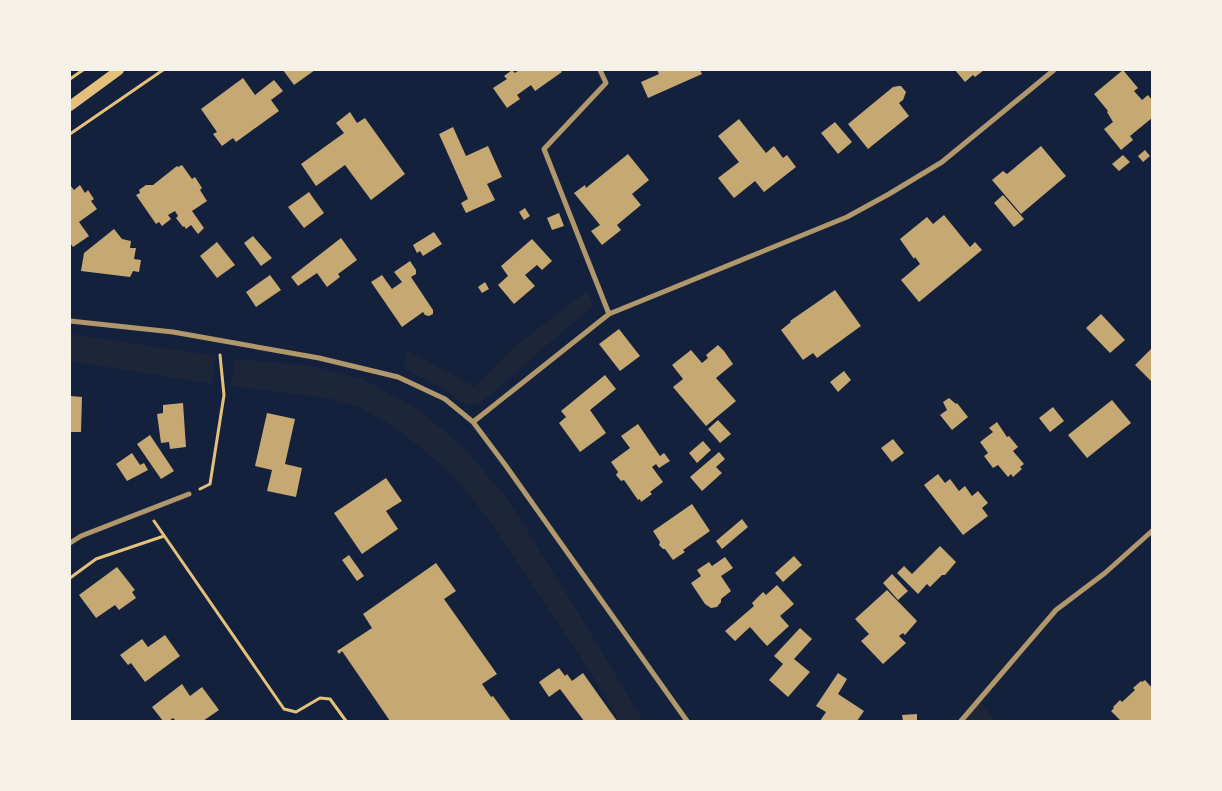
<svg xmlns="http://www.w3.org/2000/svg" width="1222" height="791" font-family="'Exo 2',sans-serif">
<rect width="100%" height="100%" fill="#14213d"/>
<path fill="#1d2539" d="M587,291L594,306L556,337L492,394L479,403L466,405L440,387L403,368L408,351L475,387L512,349Z
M70,334L216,356L212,384L70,361Z
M235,359L313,366L363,379L419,410L462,446L507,498L595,640L643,721H618L612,707L578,653L490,521L461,485L439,463L410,439L386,422L356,406L328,398L231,386Z
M977,699L996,721H962Z"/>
<path fill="#c6a872" d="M283,70H315L294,85Z
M512,70L515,73L519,70H560L562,72L535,91L531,85L517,95L520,99L507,108L493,88L507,79L504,76Z
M657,70H700L702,74L648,98L641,82L659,74Z
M955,70H984L975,77L973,75L965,82Z
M1123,70L1138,88L1134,91L1142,100L1148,95L1152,100V118L1130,136L1133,140L1121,150L1104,129L1113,122L1107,112L1108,111L1094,94Z
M243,78L255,95L274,80L283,91L271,100L279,111L236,142L233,138L222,146L213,134L217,132L201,109Z
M899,86H901L906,92L903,100L899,103L909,116L868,149L848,124L893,87Z
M350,112L357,123L365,118L405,174L371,200L345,165L316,186L301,164L344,133L336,123Z
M739,119L766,153L774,146L783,158L787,155L796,167L764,192L755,181L734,198L718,178L739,162L718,136Z
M835,122L852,142L838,154L821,133Z
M453,127L466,156L488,146L502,177L487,184L495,200L466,213L461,203L468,199L439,134Z
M1041,146L1066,176L1021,214L992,180L1003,171L1007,174Z
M1145,150L1150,156L1143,162L1138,156Z
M628,154L649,180L632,194L641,205L617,225L621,230L602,245L591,231L600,225L574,193L585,185L586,188Z
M1123,155L1130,162L1119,171L1112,164Z
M182,165L192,179L195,177L202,188L200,190L207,201L192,211L204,228L198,234L191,225L186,229L184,226L183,227L176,218L178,216L175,211L168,215L171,219L162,226L159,222L156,224L136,195L140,193L139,190L146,185H153L177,166L178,167Z
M70,185L74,190L80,185L85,193L88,190L94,199L91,201L97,209L79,222L89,236L73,247L70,243Z
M309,192L324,213L304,228L288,207Z
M1003,195L1024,219L1014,227L994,203Z
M525,208L530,216L524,220L519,212Z
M559,213L564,226L552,230L547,218Z
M944,215L970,247L975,242L982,250L919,302L901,280L920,264L915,257L914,259L900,239L927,217L933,224Z
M114,229L122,239L131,241L130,248H136L134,259L141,260L139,272L133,271L130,277L81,271L84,253Z
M434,232L442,244L423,256L420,251L417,253L413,245Z
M253,236L272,258L261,266L244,243Z
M341,238L357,260L338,274L340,277L327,287L317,273L298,286L291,277Z
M532,239L552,261L542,270L537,265L525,275L535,286L514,304L498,285L508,276L501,266Z
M217,242L235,265L217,278L200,256Z
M410,261L416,270V274L411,277L433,310V314L429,316L425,315L423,312L402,327L371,282L382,275L392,289L402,282L394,272Z
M270,275L281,290L256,307L246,292Z
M485,282L489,289L482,293L478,287Z
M835,290L861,326L817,358L813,353L803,360L781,330L791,322L790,321Z
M1101,314L1125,340L1110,353L1086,328Z
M619,329L640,356L620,371L599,344Z
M718,345L724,351L733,364L716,378L736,401L706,426L673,387L683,379L672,365L691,350L702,363L708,358L706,355Z
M1152,348V382L1135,365Z
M844,371L851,380L838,392L830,382Z
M605,375L616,389L590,410L606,433L580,452L559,423L566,417L561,411Z
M70,396L82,397L81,432H70Z
M949,398L956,404L957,403L968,417L952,430L940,415L947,410L943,402Z
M1112,400L1131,423L1087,458L1068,435Z
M183,403L186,447L170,449L169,442L161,443L157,414L163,413V405Z
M1053,407L1064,421L1050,432L1039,418Z
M267,413L295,419L285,464L302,468L296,497L267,491L272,470L255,466Z
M718,420L731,434L720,443L708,429Z
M997,422L1007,437L1009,436L1018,447L1013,451L1024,464L1020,467L1022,469L1013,477L1011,474L1008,477L998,465L993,468L984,456L988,453L980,442L993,432L989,428Z
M638,424L660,456L664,453L670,461L659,468L656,464L652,467L663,482L650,492L652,494L641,502L640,499L638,500L624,480L621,481L616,475L618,472L611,462L630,448L621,436Z
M150,435L174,471L161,479L137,444Z
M893,439L904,453L892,462L881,448Z
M703,441L711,450L697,463L689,453Z
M719,452L725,459L716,467L722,473L702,491L690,477Z
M132,453L140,465L144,463L148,470L127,481L116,464Z
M938,474L945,483L950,479L959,491L965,486L972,496L978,491L988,503L982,508L988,516L963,535L924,485Z
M386,478L402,501L386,511L398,529L362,554L334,513Z
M692,504L710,531L683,550L685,552L673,560L665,549H663L659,545L660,542L653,531Z
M742,519L748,527L722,549L716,541Z
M940,546L956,562L945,575H942L930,587L927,584L918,594L897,573L904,566L912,574Z
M349,555L364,576L357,581L342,560Z
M794,556L802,565L783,582L775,573Z
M725,557L733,568L721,576L731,591L721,599V602L717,607L711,608L705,604L691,583L701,576L697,570L709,562L712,566Z
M436,563L456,591L444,599L497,674L482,684L491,697L493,696L511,721H390L342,651L339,654L337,651L372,628L363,614Z
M117,567L135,590L132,592L136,598L119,610L115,605L96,618L79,595Z
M892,574L908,591L898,600L883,583Z
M777,585L794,604L780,616L789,626L767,646L750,627L735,641L725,631L754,606L752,603L763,592L766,595Z
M887,590L917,621L905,635L903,633L899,636L906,643L883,664L861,641L869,634L855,619Z
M800,628L812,639L794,659L810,672L788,697L769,680L783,664L774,656Z
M165,635L180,656L145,682L131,663L128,665L120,655L142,639L148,647Z
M559,668L565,676L567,674L572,681L583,673L617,721H584L560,689L549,697L539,682Z
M838,673L847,679L838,694L864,711L857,721H820L826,712L816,706Z
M1145,680L1152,688V721H1121L1111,711L1114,708L1113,707L1120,700L1122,702L1135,690L1133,688L1141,681L1142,682Z
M182,684L190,696L202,687L219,710L203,721H176L173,718L169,721H163L152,707Z
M917,714V721H903L902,715Z"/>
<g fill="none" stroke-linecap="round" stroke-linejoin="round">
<path stroke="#e5c07b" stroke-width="3" d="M70,79L83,70
M70,134L163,70
M200,489L210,484L224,395L220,355
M154,521L284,709L296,712L320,698L330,699L346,721
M70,578L96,559L164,536"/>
<path stroke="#b1986c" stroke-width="5" d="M600,70L606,83L544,149L609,314
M70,321L173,332L319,358L398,377L445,399L473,422L506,466L687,721
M473,422L609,314L847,217L889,194L942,162L1054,70
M70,543L81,536L189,494
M961,721L1056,610L1105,573L1152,531"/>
<path stroke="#e5c07b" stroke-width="10" d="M70,106L119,70"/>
</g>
<rect width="1222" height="791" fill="none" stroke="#f6f1e7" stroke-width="142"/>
</svg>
